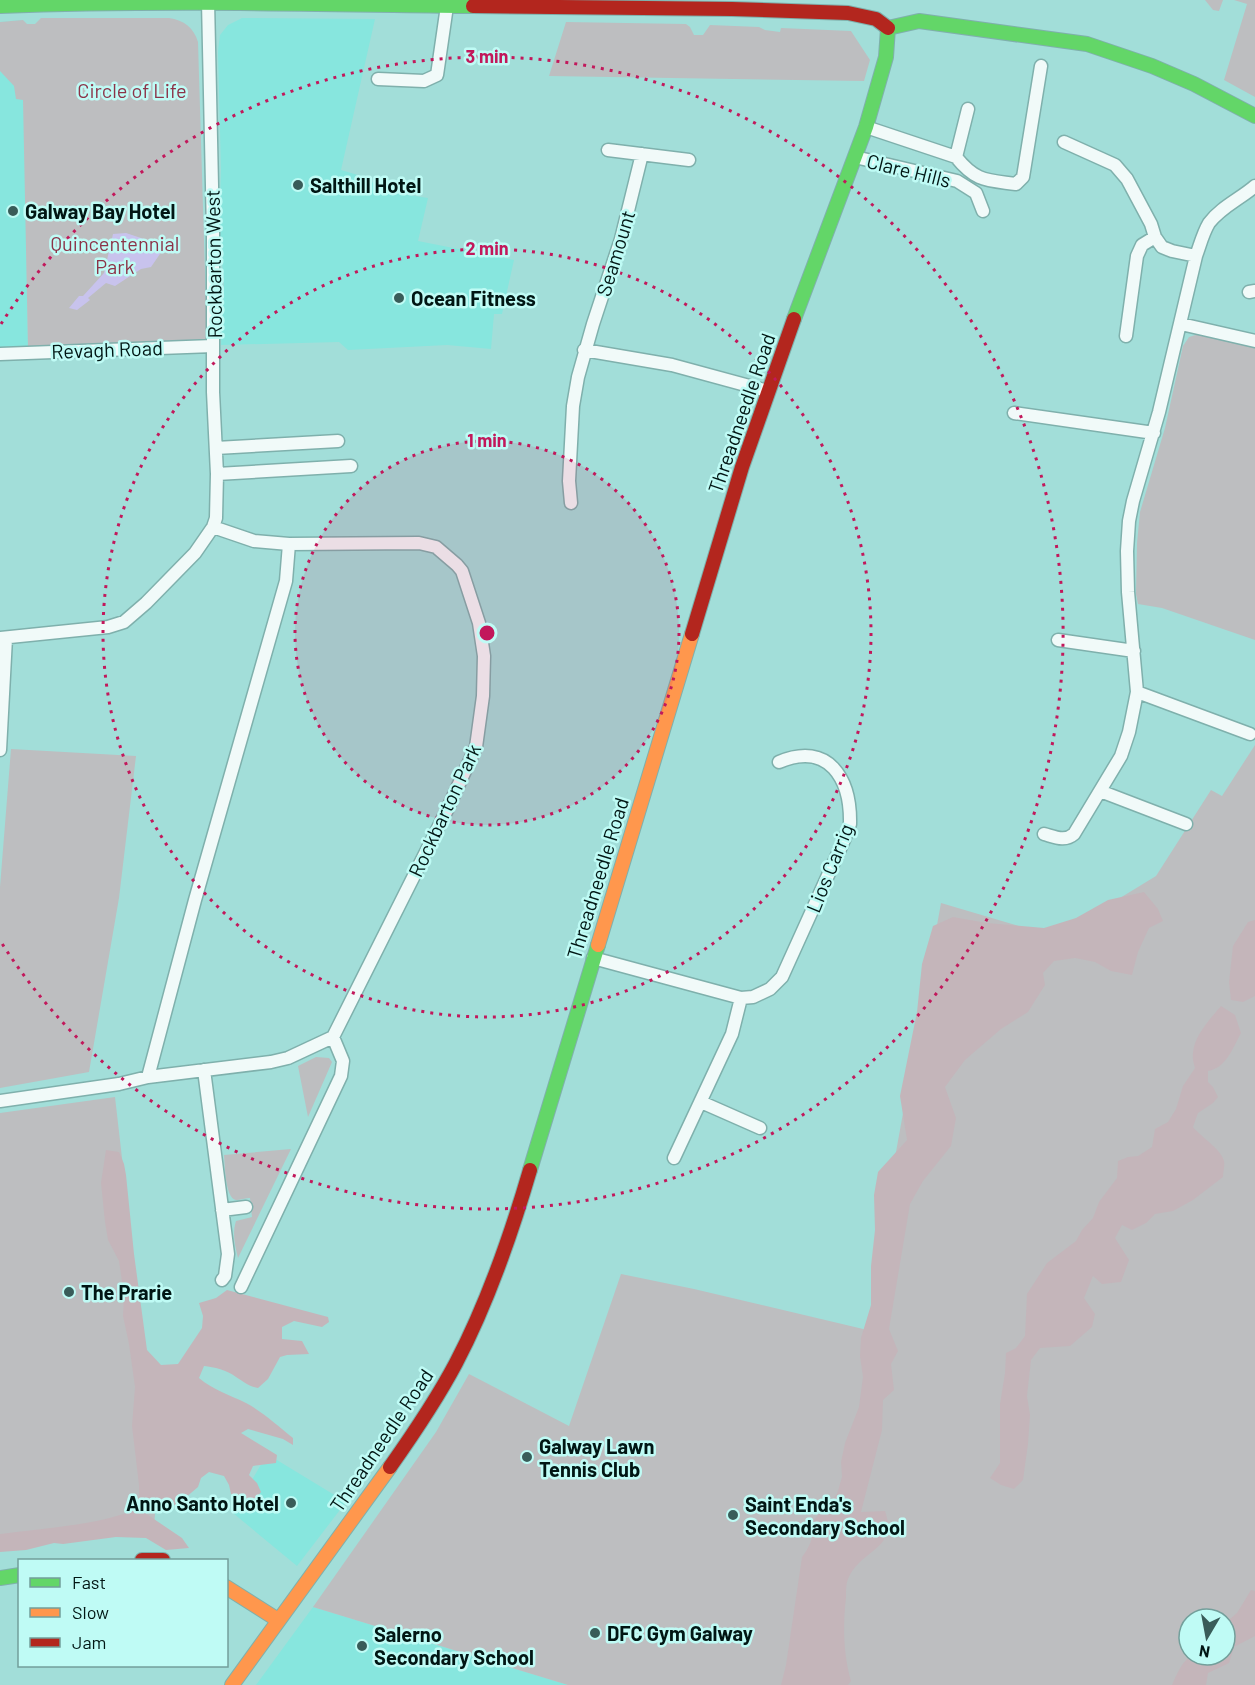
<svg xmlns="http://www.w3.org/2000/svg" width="1255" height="1685" font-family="Barlow,sans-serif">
<rect width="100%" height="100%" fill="#a2ded9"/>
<path fill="#87e6de" d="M242,18L375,19L341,170L368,178L381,191L428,198L418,241L514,260L502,314H494L491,349L447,345L348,350L339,342L221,345L224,284L219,230L221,170L218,51L220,35L228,25Z
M23,20L28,348L0,349V22Z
M267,1454L346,1502L297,1566L233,1513Z
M313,1607L568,1685H256Z"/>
<path fill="#bdbec0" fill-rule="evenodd" d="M1205,0H1223L1219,11L1213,10Z
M1234,0H1255V97L1224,80L1247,4Z
M41,18H169C184,20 194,28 198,42L207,340L28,348L23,100L16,99L14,86L0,71V22L23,20L27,24H35Z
M566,22L686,24L690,27L694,35H703L710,25L759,27L765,30L780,32L781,28L851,31L870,60L864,81L549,76Z
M1199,334L1255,347V640L1162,608L1138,604L1136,594L1137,543L1140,512L1165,428L1183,346L1189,337Z
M1255,745V1685H568L313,1607L436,1432L469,1374L569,1426L621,1274L694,1289L880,1333L894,1163L941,903L1056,937L1156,876L1211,790L1222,796ZM1189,1619H1225V1655H1189Z
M11,749L136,756L119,898L89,1072L0,1088V887Z
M316,1057L329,1058L332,1062L308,1117L298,1066Z
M115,1097L158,1471L154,1528L0,1550V1113Z
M291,1149L238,1258C235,1245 232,1234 236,1221L252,1217L250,1198C246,1198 240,1200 236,1200C225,1198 225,1165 224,1155Z"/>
<path fill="#c4b5ba" d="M1144,892L1158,909L1163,921L1149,928L1138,952L1132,975L1111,971L1095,962L1075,958L1054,961L1043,973L1045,985L1028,1012L1001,1029L965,1060L945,1087L956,1118L951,1146L923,1181L910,1204L889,1329L898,1351L891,1364L894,1390L883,1400L882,1430L861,1512L885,1511C899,1550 860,1549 848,1579C846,1584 846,1592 846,1597C843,1626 843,1653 851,1681L848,1685H781L786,1665L802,1557C811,1545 814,1536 813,1521L837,1494L842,1477L841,1462L845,1443L859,1407L863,1377L860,1356L861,1338L871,1305V1266L875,1230L874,1195L878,1172L907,1140L900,1096L917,1012L922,964L933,926L953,917L987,923L1044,928L1076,918L1108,900Z
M1255,920V996L1243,1002L1231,1000L1229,982L1233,946L1248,922Z
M1221,1006L1235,1015L1241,1033C1233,1048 1226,1068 1208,1071V1082L1213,1087L1218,1097L1213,1103L1198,1113L1193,1127C1201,1137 1221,1149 1224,1161C1225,1166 1223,1172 1223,1177L1193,1200L1173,1211L1155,1214L1146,1223L1132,1230L1122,1225L1115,1238L1129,1260L1121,1282L1102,1284L1093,1276L1084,1298L1095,1314L1092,1327L1070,1346L1040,1348L1031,1360L1027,1396L1030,1415L1028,1444L1023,1480L1014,1489L1001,1485L990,1478L1000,1463V1404L1005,1373L1006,1353L1016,1348L1025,1336L1027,1294L1047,1263L1076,1241L1082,1230L1093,1218L1099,1202L1117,1178L1118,1161L1128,1157L1138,1156L1152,1147L1155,1129L1168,1122L1176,1109L1183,1086L1195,1068C1194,1064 1192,1058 1193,1053C1194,1036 1210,1019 1221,1006Z
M106,1150L119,1152L124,1164L126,1175L134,1254L147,1350L161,1365L178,1364L202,1328L203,1316L199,1303L216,1298L227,1290L328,1317L329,1322L322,1327L294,1321L282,1327V1339L302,1341L309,1354L287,1355L280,1357L268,1379L258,1388C248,1386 244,1382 236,1377C227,1370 214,1367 204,1366L199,1378C213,1390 230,1395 246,1403C263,1412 278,1426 293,1438V1445L283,1439L248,1429L241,1433L277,1455L276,1463L253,1466L249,1475L257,1483L261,1492L254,1501L243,1502L231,1494L229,1485L224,1476L209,1472L201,1478L198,1487L178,1504L169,1507H151L145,1513L182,1538L189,1548L166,1550L146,1538L116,1537L63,1544L54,1543L26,1550L0,1552V1534C39,1529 96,1525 132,1511L139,1496V1485L132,1426L135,1387L129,1344L123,1316L124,1295L119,1261L108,1240L105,1222L101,1183Z
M1251,1590L1255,1591V1636L1234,1647L1229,1663L1208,1673L1206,1685H1172C1187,1651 1189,1655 1225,1655V1623L1237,1613Z"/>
<path fill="#c8c3ed" d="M126,233L144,239L162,251L151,267L141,269L115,286L106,283L88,298L90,300L77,310L69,308L79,296H83L104,273L113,234Z"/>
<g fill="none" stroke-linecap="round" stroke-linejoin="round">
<defs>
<path id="street" d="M378,79L424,81L437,75L447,6
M866,127L956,157L968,109
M1064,142L1115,165L1127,179L1151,224L1155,237L1162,247L1172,251L1196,256
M608,150L689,160
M855,157L957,181L976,193L983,211
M956,157C976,182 987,180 1016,184L1023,177L1041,66
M1249,292L1255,291
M1181,324L1255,341
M1126,336L1137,256L1142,245L1155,237
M584,350L672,365L768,391
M0,354L213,346
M1014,413L1154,433
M216,448L338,441
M217,474L351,466
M571,503L569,481L573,406L578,377L593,324L621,239L642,154
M0,638L108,627L124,622L146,603L195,553L213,527L216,518L217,474L213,392V232L208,1
M1058,640L1134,651
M1137,692L1250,734
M0,750L6,638
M1100,791L1186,824
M1044,834C1055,837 1065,842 1074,834L1121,756L1129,732L1137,692L1128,592L1127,551L1129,521L1133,501L1159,412L1196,256C1200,245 1203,233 1209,223C1221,207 1240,199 1255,186
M593,958L741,998L753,997L770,989L782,977L844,840L850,824C851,779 829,741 779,762
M204,1070L228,1254L225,1276L222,1280
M148,1077L195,900L286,581L289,544
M0,1101L119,1084L148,1077L271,1062L288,1058L333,1037L447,810L476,747L483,696L484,656L479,623L462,571L457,565L436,547L419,543L289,544L254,541L213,527
M701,1102L760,1128
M674,1158L732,1034L741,998
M222,1210L246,1207
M241,1287L341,1076L343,1061L333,1037"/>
<path id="fast" d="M0,6C158,0 315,4 473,6
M888,28L919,21L1087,44L1152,66L1194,84L1255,116
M794,319L866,127L886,57L888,28
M530,1170L598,945
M0,1578L20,1575"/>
<path id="slow" d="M598,945L692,634
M226,1587L278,1620
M232,1685L390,1467"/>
<path id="jam" d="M473,6L732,9L848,13L876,19L888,28
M692,634L742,467L794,319
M390,1467C414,1433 437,1399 456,1363C488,1302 511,1235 530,1170
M142,1560H163"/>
</defs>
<use href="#street" stroke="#7fb0ac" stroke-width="15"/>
<use href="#fast" stroke="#7fb0ac" stroke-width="16"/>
<use href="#slow" stroke="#7fb0ac" stroke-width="16"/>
<use href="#jam" stroke="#7fb0ac" stroke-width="16"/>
<use href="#street" stroke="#f1faf9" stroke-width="12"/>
<use href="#fast" stroke="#63d668" stroke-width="14"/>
<use href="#slow" stroke="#ff974d" stroke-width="14"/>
<use href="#jam" stroke="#b3261e" stroke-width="14"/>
</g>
<circle cx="487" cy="633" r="192" fill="#c2185b" fill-opacity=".12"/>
<g fill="none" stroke="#c2185b" stroke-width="3" stroke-dasharray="3 6">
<circle cx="487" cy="633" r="192"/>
<circle cx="487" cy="633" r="384"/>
<path d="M1 324A576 576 0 1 1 1 942"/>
</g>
<g fill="#395c59" stroke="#bffbf5" stroke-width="2">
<circle cx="298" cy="185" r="6"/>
<circle cx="13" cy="211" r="6"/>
<circle cx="399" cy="298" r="6"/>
<circle cx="69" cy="1292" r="6"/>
<circle cx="527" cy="1457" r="6"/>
<circle cx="291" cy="1503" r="6"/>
<circle cx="733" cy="1515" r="6"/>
<circle cx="595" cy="1633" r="6"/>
<circle cx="362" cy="1646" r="6"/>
</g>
<g text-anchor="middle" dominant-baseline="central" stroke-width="5" stroke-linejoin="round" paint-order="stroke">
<g font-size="20" fill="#8c3348" stroke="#bffbf5">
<text x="132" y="90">Circle of Life</text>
<text x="115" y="243">Quincentennial<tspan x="115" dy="23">Park</tspan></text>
</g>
<g font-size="20" fill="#011614" stroke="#bffbf5">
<text transform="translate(909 170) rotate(14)">Clare Hills</text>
<text transform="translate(615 253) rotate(-73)">Seamount</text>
<text transform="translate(213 264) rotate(-91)">Rockbarton West</text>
<text transform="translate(107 349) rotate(-2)">Revagh Road</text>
<text transform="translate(741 413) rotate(-71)">Threadneedle Road</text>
<text transform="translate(444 810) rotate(-65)">Rockbarton Park</text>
<text transform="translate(829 868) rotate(-68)">Lios Carrig</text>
<text transform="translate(597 878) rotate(-73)">Threadneedle Road</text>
<text transform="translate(381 1440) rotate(-56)">Threadneedle Road</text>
</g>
<g font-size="20" font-weight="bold" fill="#011614" stroke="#bffbf5" text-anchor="start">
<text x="310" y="185">Salthill Hotel</text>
<text x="25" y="211">Galway Bay Hotel</text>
<text x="411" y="298">Ocean Fitness</text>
<text x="81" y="1292">The Prarie</text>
<text x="539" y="1446">Galway Lawn<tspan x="539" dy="23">Tennis Club</tspan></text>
<text x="279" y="1503" text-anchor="end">Anno Santo Hotel</text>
<text x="745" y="1504">Saint Enda's<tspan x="745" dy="23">Secondary School</tspan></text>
<text x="607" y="1633">DFC Gym Galway</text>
<text x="374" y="1634">Salerno<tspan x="374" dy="23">Secondary School</tspan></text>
</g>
</g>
<circle cx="487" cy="633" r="9" fill="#c2185b" stroke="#bffbf5" stroke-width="3"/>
<g font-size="18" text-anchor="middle" font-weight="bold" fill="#c2185b" stroke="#bffbf5" stroke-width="5" stroke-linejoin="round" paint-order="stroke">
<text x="487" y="63">3 min</text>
<text x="487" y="255">2 min</text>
<text x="487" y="447">1 min</text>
</g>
<rect x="18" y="1559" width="210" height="108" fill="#bffbf5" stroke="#739f9b" stroke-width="1.5"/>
<rect x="30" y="1578" width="30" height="9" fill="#63d668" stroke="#739f9b" stroke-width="1.5"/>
<text x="72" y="1589" font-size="18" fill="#011614">Fast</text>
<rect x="30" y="1608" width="30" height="9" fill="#ff974d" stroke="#739f9b" stroke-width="1.5"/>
<text x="72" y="1619" font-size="18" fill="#011614">Slow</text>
<rect x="30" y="1638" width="30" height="9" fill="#b3261e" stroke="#739f9b" stroke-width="1.5"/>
<text x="72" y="1649" font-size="18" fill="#011614">Jam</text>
<g transform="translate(1207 1637) rotate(190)"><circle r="28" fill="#bffbf5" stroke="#739f9b" stroke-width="1.5"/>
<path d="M0-4.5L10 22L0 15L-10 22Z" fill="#395c59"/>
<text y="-9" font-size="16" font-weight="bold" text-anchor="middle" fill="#011614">N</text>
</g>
</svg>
